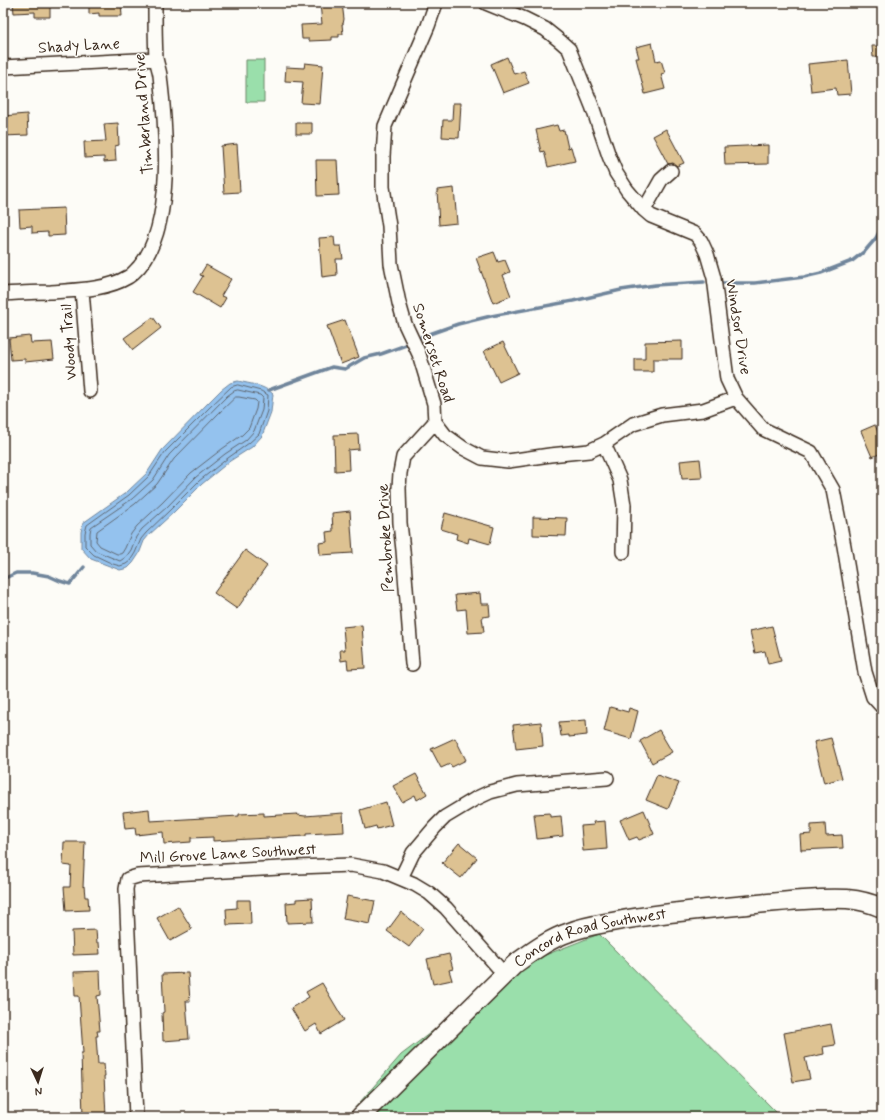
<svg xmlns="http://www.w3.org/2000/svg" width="885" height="1120" font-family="Mynerve,sans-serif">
<rect width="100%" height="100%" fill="#fdfcf7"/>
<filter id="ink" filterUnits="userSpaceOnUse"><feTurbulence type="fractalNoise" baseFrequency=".025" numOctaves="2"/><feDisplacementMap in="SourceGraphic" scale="8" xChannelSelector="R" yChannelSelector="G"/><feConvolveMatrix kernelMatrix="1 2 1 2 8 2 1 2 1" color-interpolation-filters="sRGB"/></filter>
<g filter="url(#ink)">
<path fill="#9adfab" stroke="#6a8464" d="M246,60H264V102H246Z
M599,934L781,1117H347L401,1055L520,965Z"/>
<path fill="#94c2ee" stroke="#70859b" d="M238,381C250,384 264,385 273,394L271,412L262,436L252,447L230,461L202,484L173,513L149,535L144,541L139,554L133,563L128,568L120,570L91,559L81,548V532L83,523L127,492L147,473L162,450L207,404L221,390L230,383Z"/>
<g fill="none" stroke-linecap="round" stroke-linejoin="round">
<path stroke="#5f6771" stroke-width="1" d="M238,385L261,391L268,395L267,411L259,434L249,443L228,458L199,481L170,510L146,533L141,539L135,553L130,561L126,564L120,566L113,564L94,555L85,546V533L87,525L129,495L149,476L165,452L210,407L231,387Z
M238,390L260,395L263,398L262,410L254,431L246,440L225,454L196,477L167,507L142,529L136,537L131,550L126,557L120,561L115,559L96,551L90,544V533L91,527L132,499L153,480L169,455L227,396L234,391Z
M236,397H239L255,400L257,402L256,409L249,428L242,435L222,449L191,473L162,503L137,526L131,534L125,548L122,553L120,554H117L100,546L96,541L97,531L135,504L157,484L174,459L218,414Z"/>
<path stroke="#70859b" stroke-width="3.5" d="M722,283H755L804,277L821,273L852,261L865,251L876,238L882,226
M421,337L458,324L491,316L573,301L621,290L655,285L704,282
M269,390L332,367L345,369L364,358L381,354L406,345
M3,579L16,573H32L49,576L60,581L70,584L84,567"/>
</g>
<path fill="#ddc292" stroke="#3b2a1e" d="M13,3H50V17H35V12L14,13Z
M89,3H121L122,16H99V13L89,14Z
M320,3H342L344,19L343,24H342L343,34H339V37H332V40L309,41V39H302L301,25L322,24Z
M652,43L656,61L661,60L665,73L661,74L665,89L645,94L636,58H639L636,47Z
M872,46H882V57H873Z
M507,57L514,74L524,71L529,83L503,93L491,64Z
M848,60L851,94L837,95L836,88L811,91L808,64Z
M305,63L323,65L320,104L301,103L303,82L285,81L286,67L304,68Z
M453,103H461L459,138L442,137L443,120H452Z
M27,114L28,135L3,136V116Z
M118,123L119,145L115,146L116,161L104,162V157L85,158L84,142L106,141L104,124Z
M296,123H312V134H296Z
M557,125L559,131L564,130L568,148L571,147L575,161L548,167L544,151L541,152L536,130Z
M666,129L684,163L677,166L673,163L668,164L653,136Z
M237,144L240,192L224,193L221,146Z
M768,145V164L725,165L724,147Z
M316,160H337L339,195L317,196Z
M454,188L457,223L439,225L437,190Z
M64,208L65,235L48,236V232L32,233V226L20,227L19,210Z
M334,237L335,246H341L343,259H336L337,275L322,277L319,238Z
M494,252L498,262L505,260L510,272L503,275L511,296L493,303L476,258Z
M206,265L231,279L221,296L226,298L220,308L193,292L203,276L200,275Z
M153,317L161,328L133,350L124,338Z
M345,320L359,357L341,364L327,326Z
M30,336L31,343L52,342L54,359L25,362V359L11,360L9,338Z
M682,341V359H653V372H635V359H645V342Z
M503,342L518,373L499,382L484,351Z
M875,425L882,441V453L872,457L861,431Z
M358,434L359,449L348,450L349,470L335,471L334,435Z
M700,459L702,478L682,479L680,461Z
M350,511L353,553L320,555L319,543L327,542L326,532L333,531L332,513Z
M445,513L494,527L490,544L469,538L468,543L456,539L457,534L441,529Z
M533,517L567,518L566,536L533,535Z
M245,550L267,566L237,609L214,593Z
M480,593L481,604H489L490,616L482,617L484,632L468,633L466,609L457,610L455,595Z
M362,625L365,668L348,669L347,660L341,661L340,650H345L343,627Z
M772,626L781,661L768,664L765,651L755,653L750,631Z
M610,707L628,712L629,708L638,711L631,739L604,731Z
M586,720L587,735L569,737V735L561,736L559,722Z
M541,722L543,746L516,749L513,725Z
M659,730L672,752L652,763L640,741Z
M455,738L466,760L452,767L450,764L441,768L431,749Z
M831,738L842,778L824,783L814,742Z
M416,774L427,794L417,800L415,795L402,802L393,786Z
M657,775L679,783L668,809L646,800Z
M386,802L392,825L377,829L376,826L365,829L360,810Z
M149,809L150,821L239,816V814L264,813V816L297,814L298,815L305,816L343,813L344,832L306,834V836L213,841V837L191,838V842L164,844L163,832L136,835L135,828L125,829L123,812Z
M644,810L654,834L639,840L637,837L629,840L620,820Z
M550,813V817L561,816L563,836L537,839L534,814Z
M605,821L607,849L583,851L581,826L594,825L593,822Z
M825,824L826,836L842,835L843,848L801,850L800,835L811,834V825Z
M64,842H85L83,887L84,886L85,897H88L89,910L66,911L64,887H70L71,866L63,865Z
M459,843L477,858L461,878L442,863Z
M347,896L375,901L370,924L343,919Z
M312,898L313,922L287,923L286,903L296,902V899Z
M237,900H250L251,924L227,925L226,909L237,908Z
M178,906L192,929L170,941L157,918Z
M401,912L423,929L409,947L387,931Z
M96,930L97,943H99L100,954L73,955L72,931Z
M449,954L453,969L449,970L452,980L433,984L427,959Z
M100,971L101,995L97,996L100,1031H97L98,1036H96L98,1064H104L105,1076H104L106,1116L83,1117L81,1053H83L79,996H75L74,972Z
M188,973L190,1001H186L189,1039L163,1041L162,1013L164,1012L162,974Z
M322,983L344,1020L321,1034L316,1024L305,1031L291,1008L309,997L306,992Z
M831,1024L835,1045L823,1047L824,1054L805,1058L810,1079L793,1082L784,1033Z"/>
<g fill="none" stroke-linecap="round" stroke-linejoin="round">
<defs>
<path id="street" d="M436,3L428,26L385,126L383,156V187L389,226L391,264L399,303L405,324L419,354L434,404L435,422L445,435L463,448L482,458L508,461L550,455L589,451L604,444L633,424L662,415L703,410L736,398
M486,3L525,19L545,29L560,41L569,49L592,106L609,156L616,173L627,190L644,210L651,216L695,234L701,241L707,254L714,278L727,379L736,398L763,429L811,452L833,490L844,546L865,672L873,697L882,707
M3,67L156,59
M644,210L661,180L671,171
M82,290L90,391
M3,294C19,293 35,292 51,292C77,290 106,290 128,277C132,275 136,270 139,267C175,225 166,127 160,75C159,69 157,64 156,58C155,40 155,21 155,3
M604,444L620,480L624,505L623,552
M412,664L403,550L400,523L399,488L400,473L403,457L435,422
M401,878L413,853L435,827L445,817L475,799L490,792L517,785L607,778
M136,1117L126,889L128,879L138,876L297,867L351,865L383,871L414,884L429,893L446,908L504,974"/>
<g id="secondary">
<path id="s1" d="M360,1117L515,964C533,951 549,939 570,932C585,926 601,924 617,921C660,913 703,909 747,905C778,902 816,897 847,899C858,900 871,903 882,908"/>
</g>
</defs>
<use href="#street" stroke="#3b2a1e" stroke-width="16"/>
<use href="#secondary" stroke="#3b2a1e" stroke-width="21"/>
<use href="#street" stroke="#fdfcf7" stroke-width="13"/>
<use href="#secondary" stroke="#fdfcf7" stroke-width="18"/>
</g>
</g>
<g text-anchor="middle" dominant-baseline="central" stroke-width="3" stroke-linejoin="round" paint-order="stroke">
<g font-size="16" fill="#3b2a1e" stroke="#fdfcf7">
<text transform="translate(79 46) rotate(-3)">Shady Lane</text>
<text transform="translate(144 114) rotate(-94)">Timberland Drive</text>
<text transform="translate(738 327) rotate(81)">Windsor Drive</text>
<text transform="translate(69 342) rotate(-94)">Woody Trail</text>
<text transform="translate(433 353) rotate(72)">Somerset Road</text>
<text transform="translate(386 538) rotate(-93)">Pembroke Drive</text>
<text transform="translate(228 854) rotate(-3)">Mill Grove Lane Southwest</text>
<text stroke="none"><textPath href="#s1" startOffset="299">Concord Road Southwest</textPath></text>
</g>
</g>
<rect width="885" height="1120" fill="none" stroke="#fdfcf7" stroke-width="16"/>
<rect x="8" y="8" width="869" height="1104" fill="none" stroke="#3b2a1e" stroke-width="1.5" filter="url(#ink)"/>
<g transform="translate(38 1082) rotate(176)" stroke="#fdfcf7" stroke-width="3" paint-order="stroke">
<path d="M0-3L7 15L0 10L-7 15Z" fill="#3b2a1e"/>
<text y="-6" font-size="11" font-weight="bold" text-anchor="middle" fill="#3b2a1e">N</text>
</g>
</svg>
